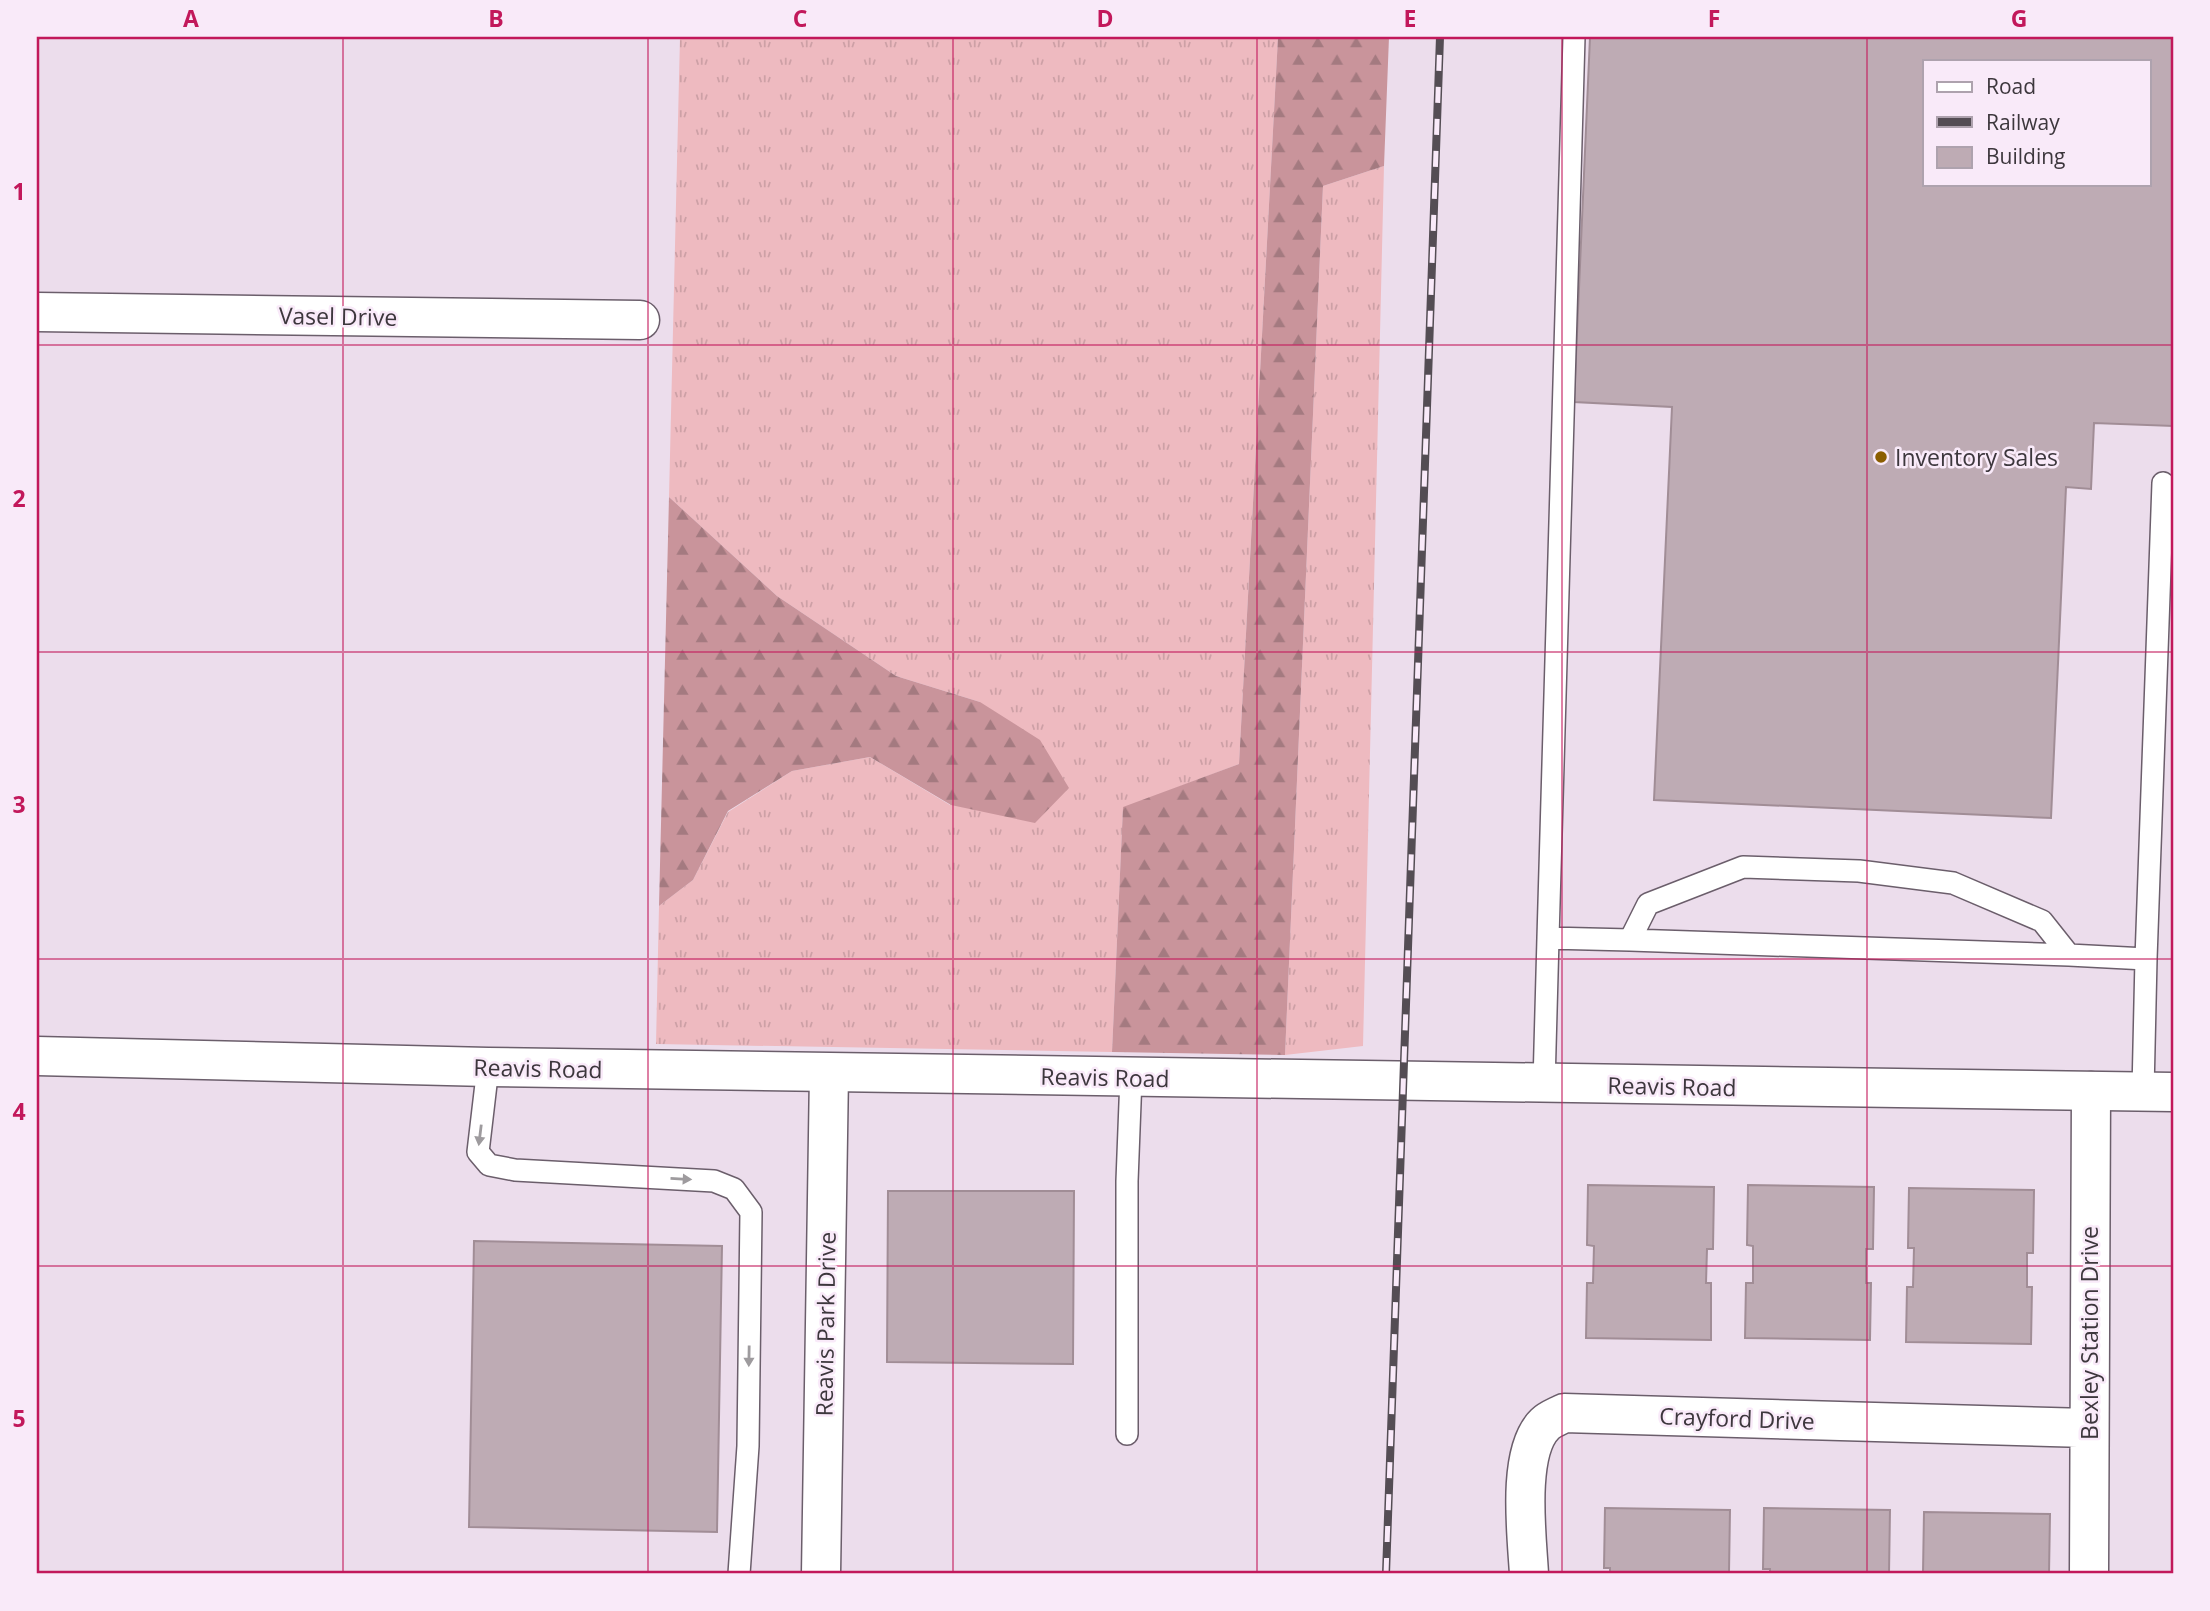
<svg xmlns="http://www.w3.org/2000/svg" width="2210" height="1611" font-family="'Open Sans',sans-serif">
<defs>
<pattern id="grass-tufts" width="24" height="20" patternUnits="userSpaceOnUse" patternTransform="scale(1.75)"><rect width="24" height="20" fill="#eebac0"/><path d="M3 7l-1-3M5 7V3M7 7l1-3M15 17l-1-3M17 17v-4M19 17l1-3" fill="none" stroke="#cda0a6"/></pattern>
<pattern id="forest-firs" width="22" height="20" patternUnits="userSpaceOnUse" patternTransform="scale(1.75)"><rect width="22" height="20" fill="#c9949b"/><path d="M5 1l3.5 6h-7zM16 11l3.5 6h-7z" fill="#a47a80"/></pattern>
</defs>
<rect width="100%" height="100%" fill="#ecddec"/>
<path fill="url(#grass-tufts)" d="M680,37H1278L1239,764L1123,808L1112,1052L656,1044L659,906L693,880L728,812L792,771L870,757L950,805L980,702L896,676L777,596L669,497Z
M1384,166L1363,1046L1285,1055L1323,186Z"/>
<path fill="url(#forest-firs)" d="M1278,37H1389L1384,166L1323,186L1285,1055L1112,1052L1123,807L1239,764Z
M669,497L777,596L896,676L980,702L1040,740L1069,788L1035,823L951,805L870,757L792,771L728,811L693,880L659,906Z"/>
<path fill="#beabb4" stroke="#a18d96" stroke-width="2" fill-rule="evenodd" d="M1590,37H2173V426L2094,423L2091,489L2066,487L2051,818L1654,800L1672,407L1574,402ZM1925,61H2149V184H1925Z
M1588,1185L1714,1187L1713,1249H1707L1706,1283H1711V1340L1586,1338L1587,1283H1593L1594,1246L1587,1245Z
M1748,1185L1874,1187L1873,1249H1866V1283H1871L1870,1340L1745,1338L1746,1283H1753V1246L1747,1245Z
M1909,1188L2034,1190L2033,1253H2027V1287H2032L2031,1344L1906,1342L1907,1287H1913L1914,1248H1908Z
M888,1191H1074L1073,1364L887,1362Z
M474,1241L722,1246L717,1532L469,1527Z
M1605,1508L1730,1510L1729,1572L1610,1574V1568H1604Z
M1764,1508L1890,1510L1889,1573L1770,1574V1569H1763Z
M1924,1512L2050,1514L2049,1574L1923,1573Z"/>
<g fill="none" stroke-linecap="round" stroke-linejoin="round">
<defs>
<path id="service" d="M1548,938L1574,37
M1630,940L2069,955
M2146,959L2163,483
M488,1067L478,1152L489,1165L515,1170L714,1181L734,1189L751,1212L748,1446L739,1574
M1544,1084L1548,938L1630,940L1648,904L1743,867L1859,871L1953,883L2042,921L2069,955L2146,959L2143,1091
M1127,1434V1181L1131,1077"/>
<path id="minor" d="M37,312L640,320
M821,1574L829,1073
M1529,1574C1527,1537 1516,1452 1545,1424C1550,1419 1559,1416 1564,1413L2087,1428
M2089,1574L2091,1091"/>
<path id="tertiary" d="M37,1056L488,1067L2173,1092"/>
</defs>
<use href="#service" stroke="#6b5e6b" stroke-width="24"/>
<use href="#minor" stroke="#6b5e6b" stroke-width="41"/>
<use href="#tertiary" stroke="#6b5e6b" stroke-width="41"/>
<use href="#service" stroke="#fff" stroke-width="21"/>
<use href="#minor" stroke="#fff" stroke-width="38"/>
<use href="#tertiary" stroke="#fff" stroke-width="38"/>
<defs>
<path id="rail" d="M1386,1574L1440,37"/>
</defs>
<use href="#rail" stroke="#544d54" stroke-width="8"/>
<use href="#rail" stroke="#f9eaf9" stroke-width="5" stroke-dasharray="16" stroke-linecap="butt"/>
</g>
<defs><path id="oneway-solid" d="M-6-.8H1V-3.2L6.5 0L1 3.2V.8H-6Z" transform="scale(1.75)"/></defs>
<g fill="#9e9b9e">
<use href="#oneway-solid" transform="translate(480 1135) rotate(97)"/>
<use href="#oneway-solid" transform="translate(681 1179) rotate(3)"/>
<use href="#oneway-solid" transform="translate(749 1356) rotate(91)"/>
</g>
<path fill="none" stroke="#c2185b" stroke-width="2" stroke-opacity="0.55" d="M343,37V1574M648,37V1574M953,37V1574M1257,37V1574M1562,37V1574M1867,37V1574M37,345H2173M37,652H2173M37,959H2173M37,1266H2173"/>
<circle fill="#8b5e01" stroke="#f9eaf9" stroke-width="2.5" cx="1881" cy="457" r="7"/>
<g text-anchor="middle" dominant-baseline="central" stroke-width="5" stroke-linejoin="round" paint-order="stroke">
<g font-size="23" fill="#3d373d" stroke="#f9eaf9">
<text transform="translate(338 316) rotate(1)">Vasel Drive</text>
<text transform="translate(538 1068) rotate(1)">Reavis Road</text>
<text transform="translate(1105 1077) rotate(1)">Reavis Road</text>
<text transform="translate(1672 1086) rotate(1)">Reavis Road</text>
<text transform="translate(825 1324) rotate(-89)">Reavis Park Drive</text>
<text transform="translate(2089 1333) rotate(-90)">Bexley Station Drive</text>
<text transform="translate(1737 1418) rotate(2)">Crayford Drive</text>
</g>
<g font-size="23" fill="#3d373d" stroke="#f9eaf9" text-anchor="start">
<text x="1895" y="457">Inventory Sales</text>
</g>
</g>
<rect width="2210" height="1611" fill="none" stroke="#f9eaf9" stroke-width="77"/>
<rect x="1923" y="60" width="228" height="126" fill="#f9eaf9" stroke="#aea2ae" stroke-width="2"/>
<rect x="1937" y="82" width="35" height="10" fill="#ffffff" stroke="#aea2ae" stroke-width="2"/>
<text x="1986" y="94" font-size="21" fill="#3d373d">Road</text>
<rect x="1937" y="117" width="35" height="10" fill="#544d54" stroke="#aea2ae" stroke-width="2"/>
<text x="1986" y="130" font-size="21" fill="#3d373d">Railway</text>
<rect x="1937" y="147" width="35" height="21" fill="#beabb4" stroke="#aea2ae" stroke-width="2"/>
<text x="1986" y="164" font-size="21" fill="#3d373d">Building</text>
<rect x="38" y="38" width="2134" height="1534" fill="none" stroke="#c2185b" stroke-width="2.5"/>
<g font-size="23" text-anchor="middle" font-weight="bold" fill="#c2185b">
<text x="191" y="27">A</text>
<text x="496" y="27">B</text>
<text x="800" y="27">C</text>
<text x="1105" y="27">D</text>
<text x="1410" y="27">E</text>
<text x="1714" y="27">F</text>
<text x="2019" y="27">G</text>
<text x="19" y="200">1</text>
<text x="19" y="507">2</text>
<text x="19" y="813">3</text>
<text x="19" y="1120">4</text>
<text x="19" y="1427">5</text>
</g>
</svg>
